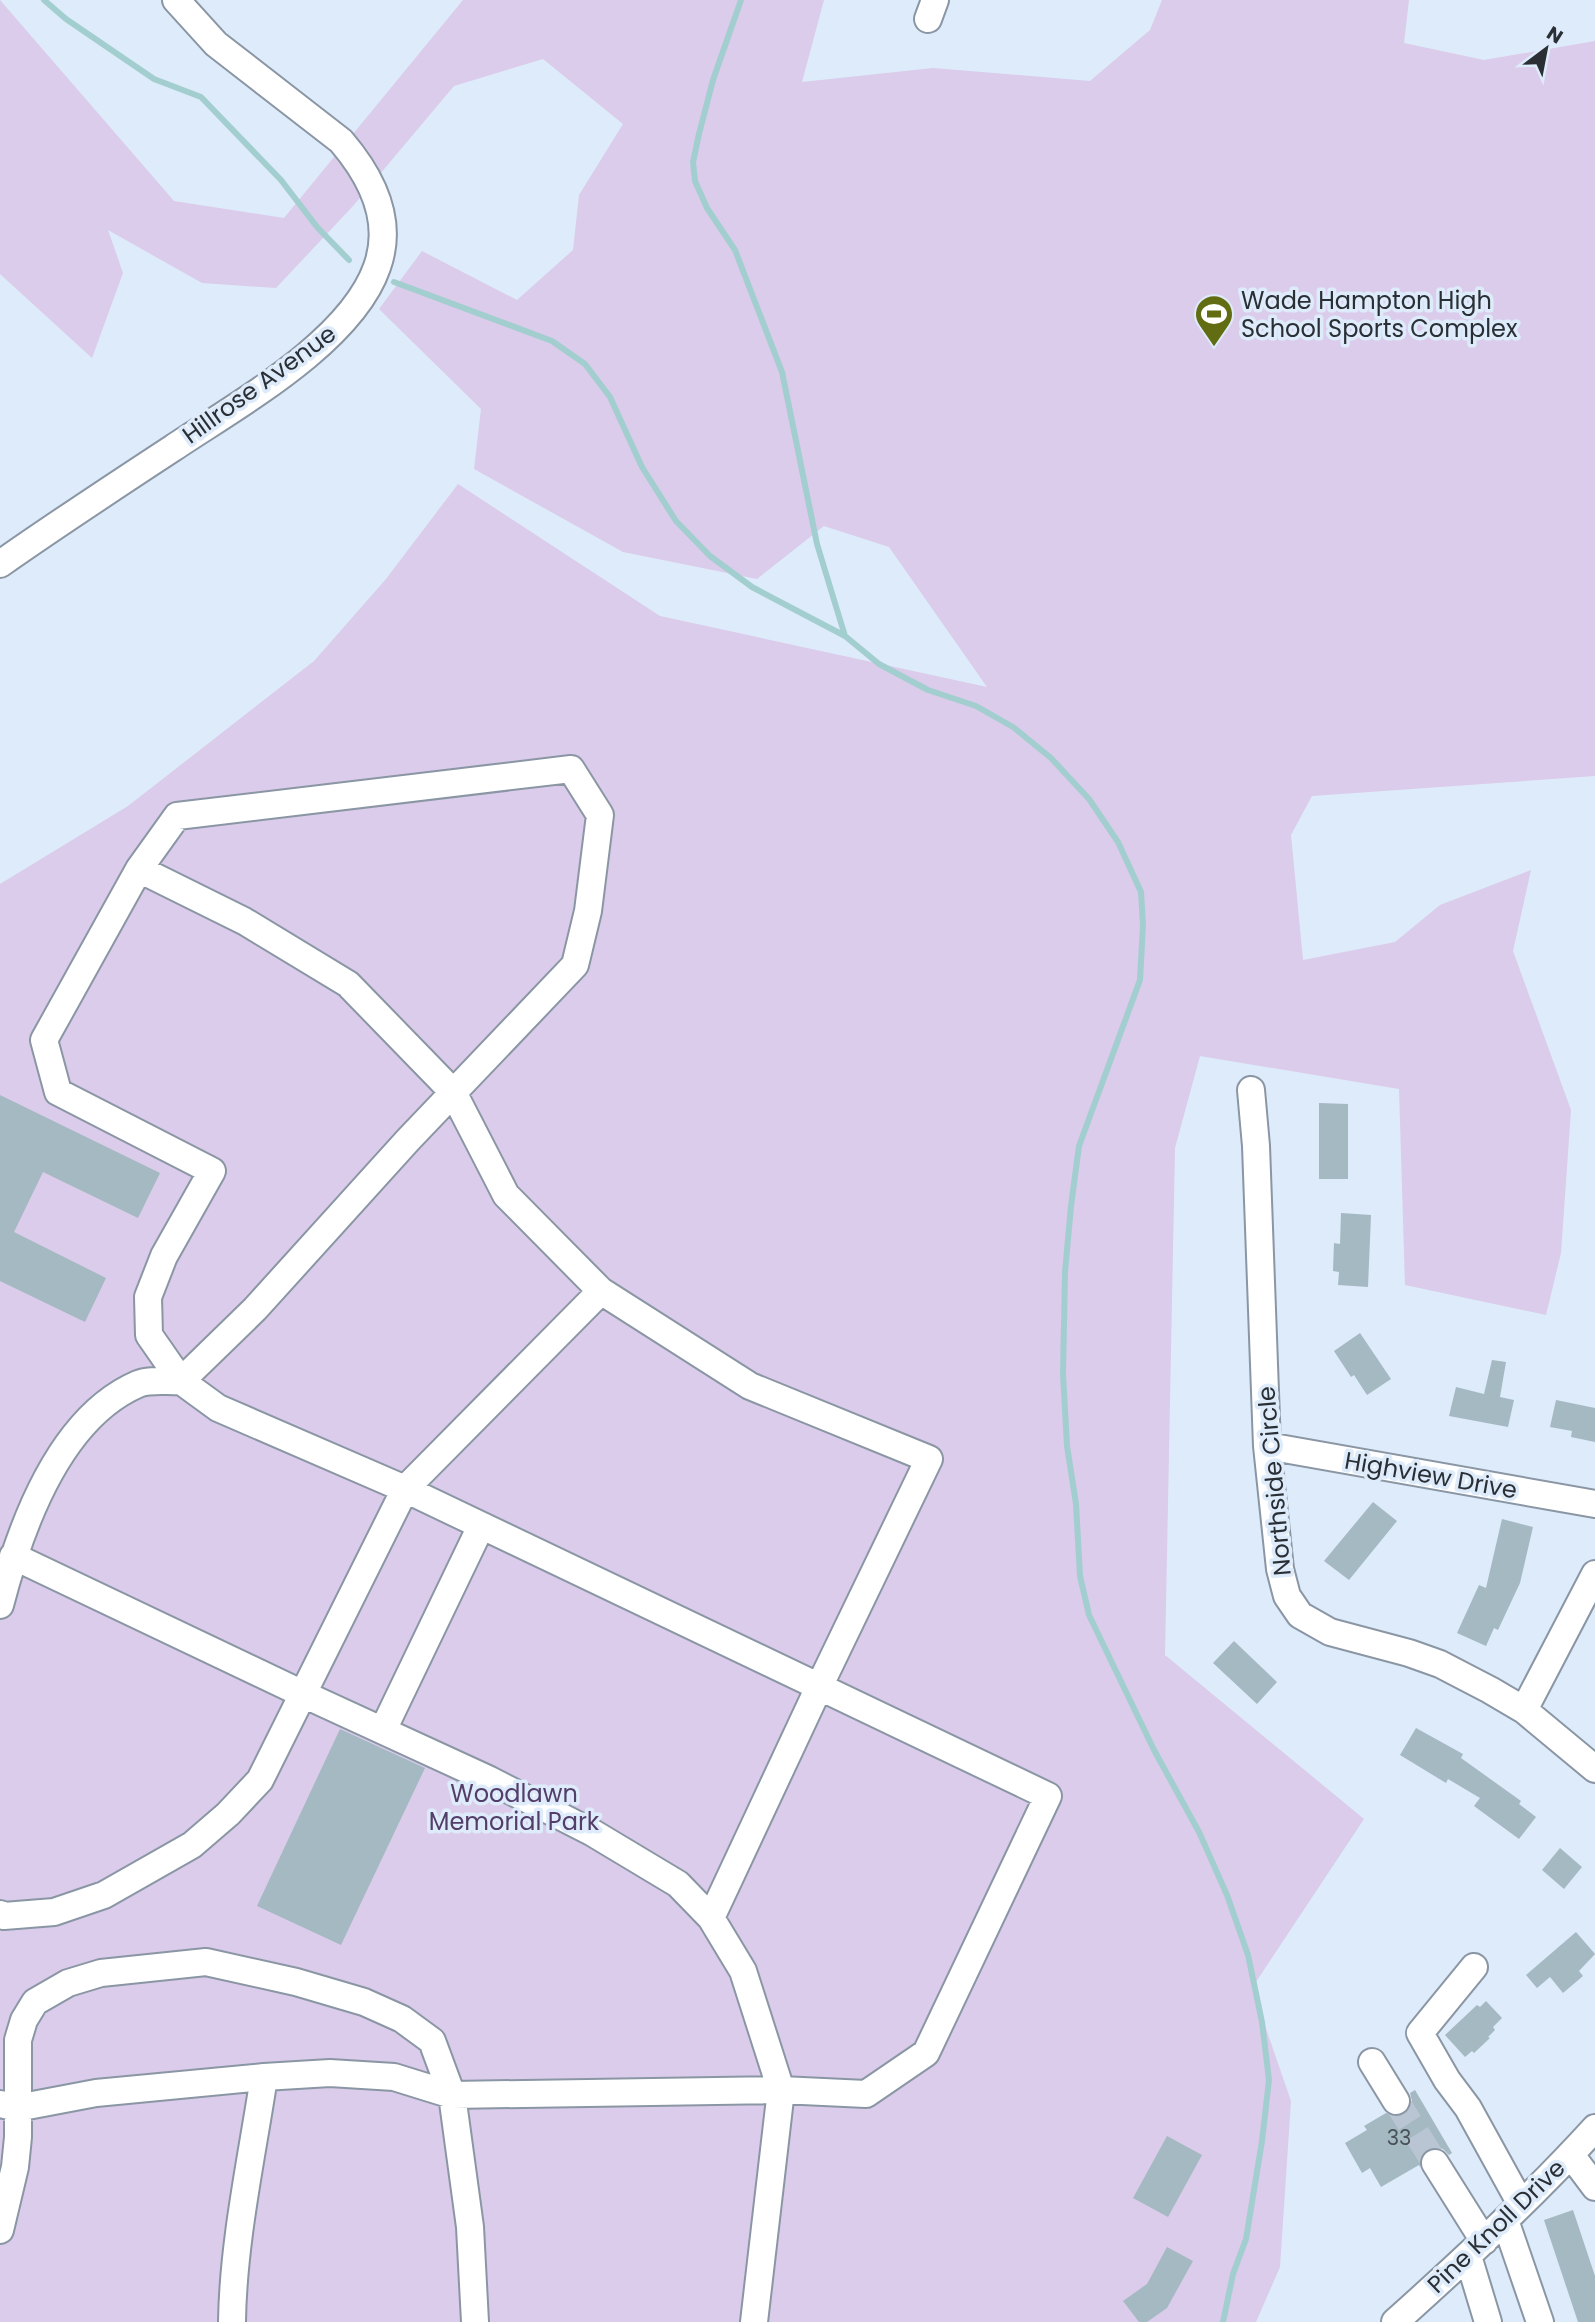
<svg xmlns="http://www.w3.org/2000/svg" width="1595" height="2322" font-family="Poppins,sans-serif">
<rect width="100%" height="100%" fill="#deebfa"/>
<path fill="#daccea" d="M0,0L174,201L284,218L463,0H824L802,82L933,68L1090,81L1150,30L1162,0H1409L1404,43L1484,60L1595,41V776L1312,796L1291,835L1303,960L1395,942L1440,905L1531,870L1513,951L1571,1110L1561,1253L1546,1315L1405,1285L1399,1089L1200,1056L1175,1148L1165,1655L1364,1819L1252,1988L1291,2101L1280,2267L1256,2322H0V884L128,806L314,661L386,579L458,484L660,616L987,687L889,547L824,526L757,579L623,552L474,469L481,409L379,309L422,251L517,300L573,250L579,195L623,124L543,59L454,86L353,206L276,288L202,283L108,230L123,273L92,358L0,274Z"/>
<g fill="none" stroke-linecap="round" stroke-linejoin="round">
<path stroke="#a3cecf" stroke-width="6" d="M44,0L66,19L154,79L201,97L281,180L317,227L349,260
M741,0L713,80L699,134L693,162L695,181L707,208L735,250L782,372L817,544L845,636
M394,282L552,341L585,364L610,397L642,467L676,521L710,556L752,587L845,636L879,664L928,690L976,706L1013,727L1051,758L1089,799L1118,842L1141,892L1143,925L1140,980L1079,1146L1071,1206L1065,1272L1063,1374L1067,1446L1076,1504L1080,1576L1089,1615L1154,1750L1199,1832L1227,1895L1248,1955L1262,2022L1269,2080L1262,2141L1246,2239L1233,2274L1223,2322"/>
</g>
<path fill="#a4b9c1" d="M0,1095L160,1173L138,1218L43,1172L14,1232L106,1278L85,1322L0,1281Z
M1319,1103L1348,1104V1179H1319Z
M1341,1213L1371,1215L1368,1287L1338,1285L1339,1272L1333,1271L1334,1243L1340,1244Z
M1360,1333L1391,1379L1367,1395L1354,1375L1351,1377L1334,1351Z
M1492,1360L1506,1362L1500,1397L1514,1400L1508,1427L1449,1416L1456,1387L1484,1394Z
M1556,1400L1595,1408V1442L1571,1437L1572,1431L1550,1427Z
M1373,1502L1397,1521L1349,1580L1324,1561Z
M1502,1519L1533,1527L1520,1583L1498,1630L1494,1628L1486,1646L1457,1633L1479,1585L1486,1588Z
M1234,1641L1277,1682L1257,1704L1213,1663Z
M1416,1728L1463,1754L1461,1758L1521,1801L1519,1804L1536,1817L1519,1839L1474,1806L1480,1798L1448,1779L1446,1783L1400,1755Z
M340,1729L425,1768L341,1945L257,1906Z
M1560,1848L1582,1867L1564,1889L1542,1870Z
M1576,1932L1595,1954L1579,1971L1583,1976L1563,1993L1550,1977L1537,1988L1526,1975Z
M1486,2001L1502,2018L1493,2027L1495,2030L1488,2037L1490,2038L1474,2053L1472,2051L1465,2057L1445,2035L1477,2005L1480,2007Z
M1415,2090L1452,2153L1449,2155L1443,2149L1435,2147L1427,2149L1421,2156L1420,2167L1419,2165L1381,2187L1370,2168L1362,2173L1345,2143L1367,2130L1364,2126L1386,2113L1396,2117L1405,2114L1410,2108L1412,2101L1410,2093Z
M1167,2136L1202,2155L1168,2217L1133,2198Z
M1573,2210L1595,2276V2322H1578L1544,2220Z
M1167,2247L1193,2261L1167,2308L1147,2322H1139L1123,2301L1147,2284Z"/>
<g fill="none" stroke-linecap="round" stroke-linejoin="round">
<path stroke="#bac5d3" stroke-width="26" stroke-dasharray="26 13" stroke-linecap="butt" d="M1396,2101L1435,2163"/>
<defs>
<path id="minor" d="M928,19L935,0
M0,564C57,524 115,486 173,448C237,405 351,342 377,267C394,220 371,176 341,141L216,44L176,0
M139,869L244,921L348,984L453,1092L506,1195L601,1291L750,1386L929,1459L819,1687L711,1918
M1251,1090L1256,1146L1267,1446L1280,1569L1287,1596L1300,1615L1330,1632L1409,1653L1440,1664L1490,1690L1524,1710L1595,1769
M1267,1446L1595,1504
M13,1556L303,1694L490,1780L593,1833L678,1884L711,1918L743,1971L781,2090L754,2322
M0,1605C20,1528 59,1418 138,1384C150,1379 168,1382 181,1381L255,1309L408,1140L575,965L588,911L600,815L571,769L177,816L139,869L44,1040L58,1092L212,1171L164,1256L148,1297L149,1335L181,1381L218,1408L405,1489L1048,1796L926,2053L866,2094L781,2090L452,2095L394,2077L330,2073L264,2077L96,2093L17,2108L0,2104
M1524,1710L1595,1574
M383,1730L481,1526
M0,1914L4,1916L54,1912L104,1895L192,1845L228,1814L260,1780L405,1489L601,1291
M1474,1967L1420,2033L1447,2080L1468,2108L1521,2204
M1372,2062L1396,2101
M1571,2155L1595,2187
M1435,2163L1484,2241
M1505,2220L1540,2322
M0,2230L15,2167L18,2137V2040L24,2020L35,2002L68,1983L101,1973L206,1962L296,1982L364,2002L402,2019L432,2041L452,2095L470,2227L475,2322
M1468,2256L1488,2322
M232,2322C233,2242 252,2156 264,2077
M1395,2322C1464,2260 1532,2197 1595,2128"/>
</defs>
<use href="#minor" stroke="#8a96a4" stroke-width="30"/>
<use href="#minor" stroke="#fff" stroke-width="26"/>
</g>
<defs>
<symbol id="stadium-pin" viewBox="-11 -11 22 30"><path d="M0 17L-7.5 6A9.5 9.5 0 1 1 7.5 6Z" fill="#626c13" stroke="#deebfa"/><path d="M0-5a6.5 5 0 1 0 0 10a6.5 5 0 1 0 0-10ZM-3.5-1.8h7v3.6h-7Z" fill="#fff"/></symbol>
</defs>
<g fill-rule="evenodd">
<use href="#stadium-pin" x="1192" y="292" width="44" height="60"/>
</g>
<g text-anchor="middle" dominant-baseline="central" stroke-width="7" stroke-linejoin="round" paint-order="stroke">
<g font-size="21" fill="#485258">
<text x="1399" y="2137">33</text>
</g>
<g font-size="24" fill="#2a2f35" stroke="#deebfa" text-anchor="start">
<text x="1241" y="300">Wade Hampton High<tspan x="1241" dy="28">School Sports Complex</tspan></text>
</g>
<g font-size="24" fill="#2a2f35" stroke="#deebfa">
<text transform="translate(259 384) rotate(-36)">Hillrose Avenue</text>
<text transform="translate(1431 1475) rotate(10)">Highview Drive</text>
<text transform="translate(1274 1481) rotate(-95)">Northside Circle</text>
<text transform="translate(1496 2226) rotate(-44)">Pine Knoll Drive</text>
</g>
<g font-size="24" fill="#533d69" stroke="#deebfa">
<text x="514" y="1793">Woodlawn<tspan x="514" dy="28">Memorial Park</tspan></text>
</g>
</g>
<g transform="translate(1546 49) rotate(32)" stroke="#deebfa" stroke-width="5" paint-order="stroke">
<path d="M0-5L12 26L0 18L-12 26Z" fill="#2a2f35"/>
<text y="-10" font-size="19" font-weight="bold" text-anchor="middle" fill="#2a2f35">N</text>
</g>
</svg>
